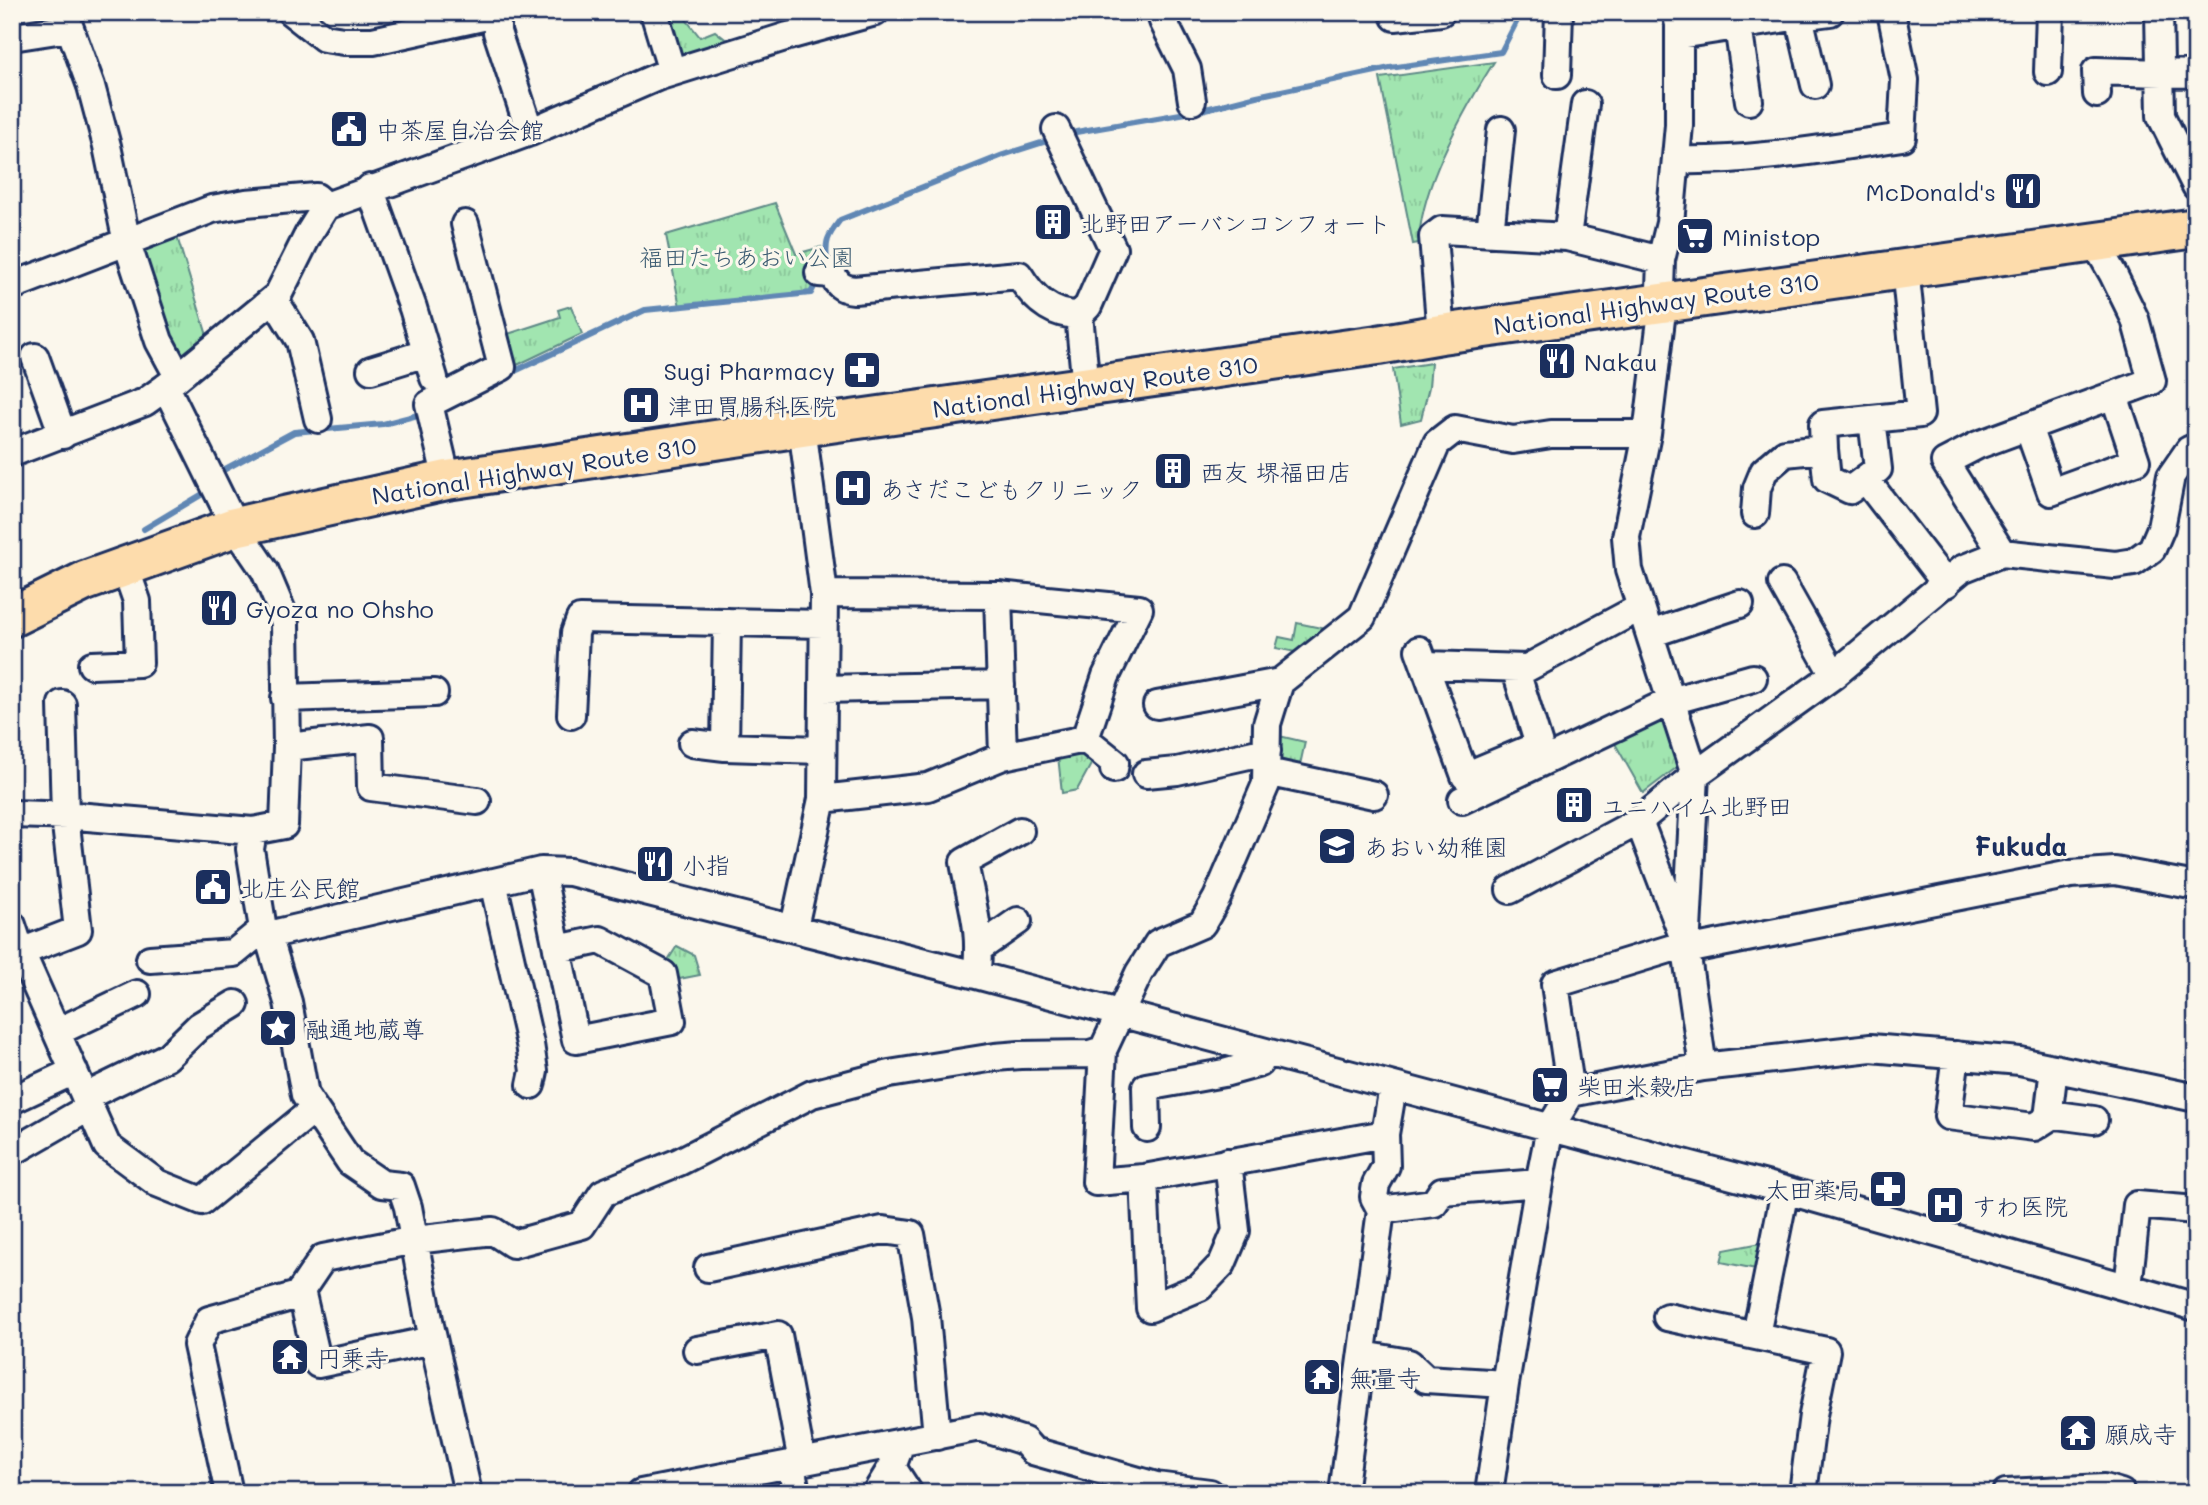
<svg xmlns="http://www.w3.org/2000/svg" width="2208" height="1505" font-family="Mali,'Klee One',sans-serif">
<defs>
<pattern id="grass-tufts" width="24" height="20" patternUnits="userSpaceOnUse" patternTransform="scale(1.75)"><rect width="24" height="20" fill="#a1e5b0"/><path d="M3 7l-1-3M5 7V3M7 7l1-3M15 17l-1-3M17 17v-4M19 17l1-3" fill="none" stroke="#8ac59a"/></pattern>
</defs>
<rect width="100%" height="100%" fill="#fbf7ec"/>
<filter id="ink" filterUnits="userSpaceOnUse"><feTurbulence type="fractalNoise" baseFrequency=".0143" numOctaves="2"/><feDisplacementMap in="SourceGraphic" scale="14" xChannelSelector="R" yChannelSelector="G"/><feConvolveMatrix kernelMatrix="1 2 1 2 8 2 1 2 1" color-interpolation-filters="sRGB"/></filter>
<g filter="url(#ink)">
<path fill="url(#grass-tufts)" stroke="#5e8a87" stroke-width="2" d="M660,12H680L700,37L715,31L733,45L676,61Z
M1494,62C1464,110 1420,187 1419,243L1413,244L1380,78Z
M775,203L796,254L821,247L822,264L811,293L680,307L666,235Z
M175,230L208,339L177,364L132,245Z
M571,306L582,334L515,366L505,335L560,317L558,310Z
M1431,363L1429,387L1421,419L1401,424L1393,369Z
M1297,623L1336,631L1305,654L1276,648L1279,637L1294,640Z
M1662,718L1680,765L1643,793L1613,740Z
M1275,735L1305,742L1300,765L1281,760L1274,752Z
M1082,750L1094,759L1077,790L1062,793L1058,756Z
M677,946L694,955L700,975L674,980L666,963Z
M1766,1242L1761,1270L1721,1262L1724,1250Z"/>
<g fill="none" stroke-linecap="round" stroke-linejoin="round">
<path stroke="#6187b4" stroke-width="6" d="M1076,132L1198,111L1257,96L1390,68L1501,52L1521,13
M827,262C825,241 827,237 840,220L1003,155L1044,142
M515,371L645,310L811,293L814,287
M216,474L294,432L383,424L422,414
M144,529L206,492"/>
<defs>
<path id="minor" d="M66,12L67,20L91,86L107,146L127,243L159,341L178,376
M291,12L324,38L344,41H373L496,14
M497,12V32L530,132
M654,12L672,72
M1160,12L1163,21L1187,69L1192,101
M1676,12L1679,24V125L1670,223L1661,260L1660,289L1663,303L1647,434L1626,537L1629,570L1695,775L1686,950L1703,1067
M2159,12L2161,116L2196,186
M1395,17L1441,12
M1738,26L1749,101
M1679,35L1799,16
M12,37L70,28
M2048,72L2050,12
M1557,75L1559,12
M1815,85L1799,16L1830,12
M2097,94L2096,71L2196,74
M1676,160C1752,162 1827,148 1902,137L1905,80L1891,12
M370,188L413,308L434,378
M1490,233L1501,130
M1567,237L1585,104
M819,273L832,274C837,284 842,289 854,290L1019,275C1033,298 1051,315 1079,315L1088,306L1113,249L1056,129
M12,286L212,209L246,203L316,197L326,206
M274,299L300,341L318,419
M1079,315L1086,387
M1441,334L1433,237L1442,230L1567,237L1661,260
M35,357L63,435
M371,370L426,353
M166,387L235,527L265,571L281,609L285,624L287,747L284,825L253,831
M2028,427L2051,492L2136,461L2114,395
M1824,449L1827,479L1850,490L1878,469L1872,419
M12,453L145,402L166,387L278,295L308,235L326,206L530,132L657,77L788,36L875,12
M447,480L429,404L502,367L465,224
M1866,480L1946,584
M1755,514L1757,488L1764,471L1785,453L1824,449L1823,424L1920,414L1905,268
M2002,553L1945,462L1978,445L2152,381L2135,319L2113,274L2095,243
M1782,583L1834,675
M998,595L1003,756
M1650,634L1740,604
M1419,650L1465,776L1539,745L1515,668
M92,665L139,663L137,601L125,567
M1425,665L1527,668L1641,607
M823,689L1001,685
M285,698L434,693
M1157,705L1280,682
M571,715L575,633L580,619L823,624
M1085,739L1115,763L1114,769
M692,743L725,747L822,750
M287,747L370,738L371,787L477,801
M725,747L727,622
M1267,772L1374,795
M1146,774L1177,771L1267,751
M822,799L928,787L1003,756L1085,739L1106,676L1139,609L998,595L824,594
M1462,800L1671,701L1753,678
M12,814L76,816L253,831L250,849L263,929L268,935L288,1002L305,1095L350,1162L382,1184L401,1186L408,1207L430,1325L468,1493
M541,871L576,1040L672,1021L663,974L600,940L557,949
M493,882L530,1044L534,1071L531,1085
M1510,890L1639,821
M12,925L21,952L107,1146L157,1183L202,1201L313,1110
M794,927L822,799L824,594L802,427
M268,935L541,871L570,872L976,975L1785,1190L2196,1307
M978,949L1018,921
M1686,950L2071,874L2115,871L2196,886
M21,952L78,930L65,816L62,704
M150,959L234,953L263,929
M976,975C983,931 971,903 964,862L1020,831
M57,1032L137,994
M1103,1050L1096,1182L1144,1178L1385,1134
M1956,1055L1948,1116L2034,1127L2048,1118L2054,1068
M1571,1093L1555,984L1686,944L1639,821L1695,775L1834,675L1962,569L2002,553L2115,565L2134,562L2152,549L2161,528L2171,476L2189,450L2196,447
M85,1097L167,1057L199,1026L235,1004
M12,1100L74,1071
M2049,1114L2094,1120
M1147,1128L1146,1087L1224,1073L1260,1063L1263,1053
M12,1152L90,1107
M1144,1178L1150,1308L1200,1287L1222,1264L1236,1231L1228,1162
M1381,1210L1434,1203L1442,1191L1539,1183
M708,1268L883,1230L911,1234L926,1317L937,1436
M2128,1287L2137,1205L2196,1210
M301,1290L318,1364L433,1340
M1667,1317L1826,1351L1813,1415L1803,1493
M1756,1335L1785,1190
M697,1350L778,1335L802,1462
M1363,1355L1409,1363L1426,1379L1505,1384
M791,1464L796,1493
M892,1467L909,1493
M229,1493L197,1345L209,1320L298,1295L323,1258L415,1240L493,1231L513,1244L582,1225L603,1193L679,1162L812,1094L889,1074L995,1057L1020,1055L1090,1054L1103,1050L1139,973L1158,943L1202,924L1217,898L1266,784L1267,724L1280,682L1362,617L1437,443L1455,429L1513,440L1551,434H1647
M641,1493L980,1427L1024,1441L1033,1451L1156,1486L1210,1493
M876,1493L892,1467L901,1443
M1343,1493L1381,1210L1374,1197L1376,1184L1386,1166L1385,1134L1393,1087
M1489,1493L1505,1384L1539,1183L1550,1128L1571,1093L1703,1067L1871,1048L2020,1061L2196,1098
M2006,1493L2104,1488L2121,1493"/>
<path id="highway" d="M12,617L85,581L235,527L447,480L802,427L1378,345L1441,334L2196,228"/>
</defs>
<use href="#minor" stroke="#1b2f5e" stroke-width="32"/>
<use href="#highway" stroke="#1b2f5e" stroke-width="44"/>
<use href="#minor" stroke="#fbf7ec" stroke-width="26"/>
<use href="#highway" stroke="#fddcac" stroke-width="38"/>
</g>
</g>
<defs>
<symbol id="civic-square" viewBox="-11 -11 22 22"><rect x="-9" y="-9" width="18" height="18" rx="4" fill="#1b2f5e" stroke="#fbf7ec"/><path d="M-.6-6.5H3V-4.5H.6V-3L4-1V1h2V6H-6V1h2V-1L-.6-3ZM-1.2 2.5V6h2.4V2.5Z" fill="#fff"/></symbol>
<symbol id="restaurant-square" viewBox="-11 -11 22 22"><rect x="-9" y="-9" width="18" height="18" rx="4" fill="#1b2f5e" stroke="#fbf7ec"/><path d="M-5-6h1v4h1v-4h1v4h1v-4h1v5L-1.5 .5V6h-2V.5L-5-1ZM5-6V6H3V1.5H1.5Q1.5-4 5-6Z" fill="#fff"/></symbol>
<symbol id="building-square" viewBox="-11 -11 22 22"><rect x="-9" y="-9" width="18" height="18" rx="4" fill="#1b2f5e" stroke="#fbf7ec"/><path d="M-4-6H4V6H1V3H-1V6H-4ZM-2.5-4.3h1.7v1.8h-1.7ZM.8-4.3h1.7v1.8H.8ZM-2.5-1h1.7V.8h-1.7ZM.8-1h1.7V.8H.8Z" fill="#fff"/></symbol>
<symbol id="supermarket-square" viewBox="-11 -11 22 22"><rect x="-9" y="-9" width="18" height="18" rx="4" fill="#1b2f5e" stroke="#fbf7ec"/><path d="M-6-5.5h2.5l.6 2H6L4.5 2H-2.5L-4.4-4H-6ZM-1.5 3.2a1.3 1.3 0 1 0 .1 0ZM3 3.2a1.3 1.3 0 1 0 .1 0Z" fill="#fff"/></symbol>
<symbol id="pharmacy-square" viewBox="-11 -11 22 22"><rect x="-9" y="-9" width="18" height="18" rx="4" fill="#1b2f5e" stroke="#fbf7ec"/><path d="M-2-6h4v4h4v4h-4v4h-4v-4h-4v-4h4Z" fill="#fff"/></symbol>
<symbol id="hospital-square" viewBox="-11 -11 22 22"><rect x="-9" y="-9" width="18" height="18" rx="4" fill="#1b2f5e" stroke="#fbf7ec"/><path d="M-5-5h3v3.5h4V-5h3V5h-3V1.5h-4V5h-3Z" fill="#fff"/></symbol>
<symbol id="school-square" viewBox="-11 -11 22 22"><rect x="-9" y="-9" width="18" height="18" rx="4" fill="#1b2f5e" stroke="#fbf7ec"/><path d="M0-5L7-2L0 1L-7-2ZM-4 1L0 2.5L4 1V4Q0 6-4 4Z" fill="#fff"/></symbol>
<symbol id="sight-square" viewBox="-11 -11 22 22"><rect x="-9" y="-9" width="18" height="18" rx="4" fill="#1b2f5e" stroke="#fbf7ec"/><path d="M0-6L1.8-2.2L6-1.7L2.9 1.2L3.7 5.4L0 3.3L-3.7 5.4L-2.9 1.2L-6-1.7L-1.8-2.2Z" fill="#fff"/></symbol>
<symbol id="temple-square" viewBox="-11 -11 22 22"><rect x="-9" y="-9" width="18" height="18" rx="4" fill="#1b2f5e" stroke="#fbf7ec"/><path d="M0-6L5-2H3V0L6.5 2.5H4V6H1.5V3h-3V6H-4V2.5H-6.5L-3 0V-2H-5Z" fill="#fff"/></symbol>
</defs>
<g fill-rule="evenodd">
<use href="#civic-square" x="327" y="107" width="44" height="44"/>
<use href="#restaurant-square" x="2001" y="169" width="44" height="44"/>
<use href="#building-square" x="1031" y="200" width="44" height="44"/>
<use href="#supermarket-square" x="1673" y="214" width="44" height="44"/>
<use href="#restaurant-square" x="1535" y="339" width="44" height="44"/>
<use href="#pharmacy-square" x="840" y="348" width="44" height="44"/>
<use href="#hospital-square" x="619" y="383" width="44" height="44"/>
<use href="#building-square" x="1151" y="449" width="44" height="44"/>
<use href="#hospital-square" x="831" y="466" width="44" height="44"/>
<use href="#restaurant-square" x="197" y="586" width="44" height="44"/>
<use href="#building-square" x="1552" y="783" width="44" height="44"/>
<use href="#school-square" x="1315" y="824" width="44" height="44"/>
<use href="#restaurant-square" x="633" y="842" width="44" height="44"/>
<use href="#civic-square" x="191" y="865" width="44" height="44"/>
<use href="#sight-square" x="256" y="1006" width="44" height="44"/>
<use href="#supermarket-square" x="1528" y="1063" width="44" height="44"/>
<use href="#pharmacy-square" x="1866" y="1167" width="44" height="44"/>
<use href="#hospital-square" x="1923" y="1183" width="44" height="44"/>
<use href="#temple-square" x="268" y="1335" width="44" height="44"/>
<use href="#temple-square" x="1300" y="1355" width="44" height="44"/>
<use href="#temple-square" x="2056" y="1411" width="44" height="44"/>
</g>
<g text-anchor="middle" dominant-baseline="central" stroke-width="6" stroke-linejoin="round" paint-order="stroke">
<g font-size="24" fill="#1b2f5e" stroke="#fbf7ec" text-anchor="start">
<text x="376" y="129">中茶屋自治会館</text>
<text x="1996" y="191" text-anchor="end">McDonald's</text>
<text x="1080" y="222">北野田アーバンコンフォート</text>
<text x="1722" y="236">Ministop</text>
<text x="1584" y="361">Nakau</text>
<text x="835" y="370" text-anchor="end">Sugi Pharmacy</text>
<text x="668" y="405">津田胃腸科医院</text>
<text x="1200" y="471">西友 堺福田店</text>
<text x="880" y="488">あさだこどもクリニック</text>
<text x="246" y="608">Gyoza no Ohsho</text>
<text x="1601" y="805">ユニハイム北野田</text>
<text x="1364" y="846">あおい幼稚園</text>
<text x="682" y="864">小指</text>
<text x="240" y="887">北庄公民館</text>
<text x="305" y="1028">融通地蔵尊</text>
<text x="1577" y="1085">柴田米穀店</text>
<text x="1861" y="1189" text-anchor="end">太田薬局</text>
<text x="1972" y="1205">すわ医院</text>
<text x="317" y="1357">円乗寺</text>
<text x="1349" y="1377">無量寺</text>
<text x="2105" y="1433">願成寺</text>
</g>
<g font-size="24" fill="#3c5c72" stroke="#fbf7ec">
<text x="747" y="256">福田たちあおい公園</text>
</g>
<g font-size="24" fill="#1b2f5e" stroke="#fbf7ec">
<text transform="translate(1656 303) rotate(-8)">National Highway Route 310</text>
<text transform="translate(1095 386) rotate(-8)">National Highway Route 310</text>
<text transform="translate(534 470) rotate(-9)">National Highway Route 310</text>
</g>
<g font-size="26" font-weight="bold" fill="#1b2f5e" stroke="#fbf7ec">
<text x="2021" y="846">Fukuda</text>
</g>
</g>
<rect width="2208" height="1505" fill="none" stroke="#fbf7ec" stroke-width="42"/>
<rect x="21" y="21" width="2166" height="1463" fill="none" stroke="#1b2f5e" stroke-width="2.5" filter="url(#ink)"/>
</svg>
